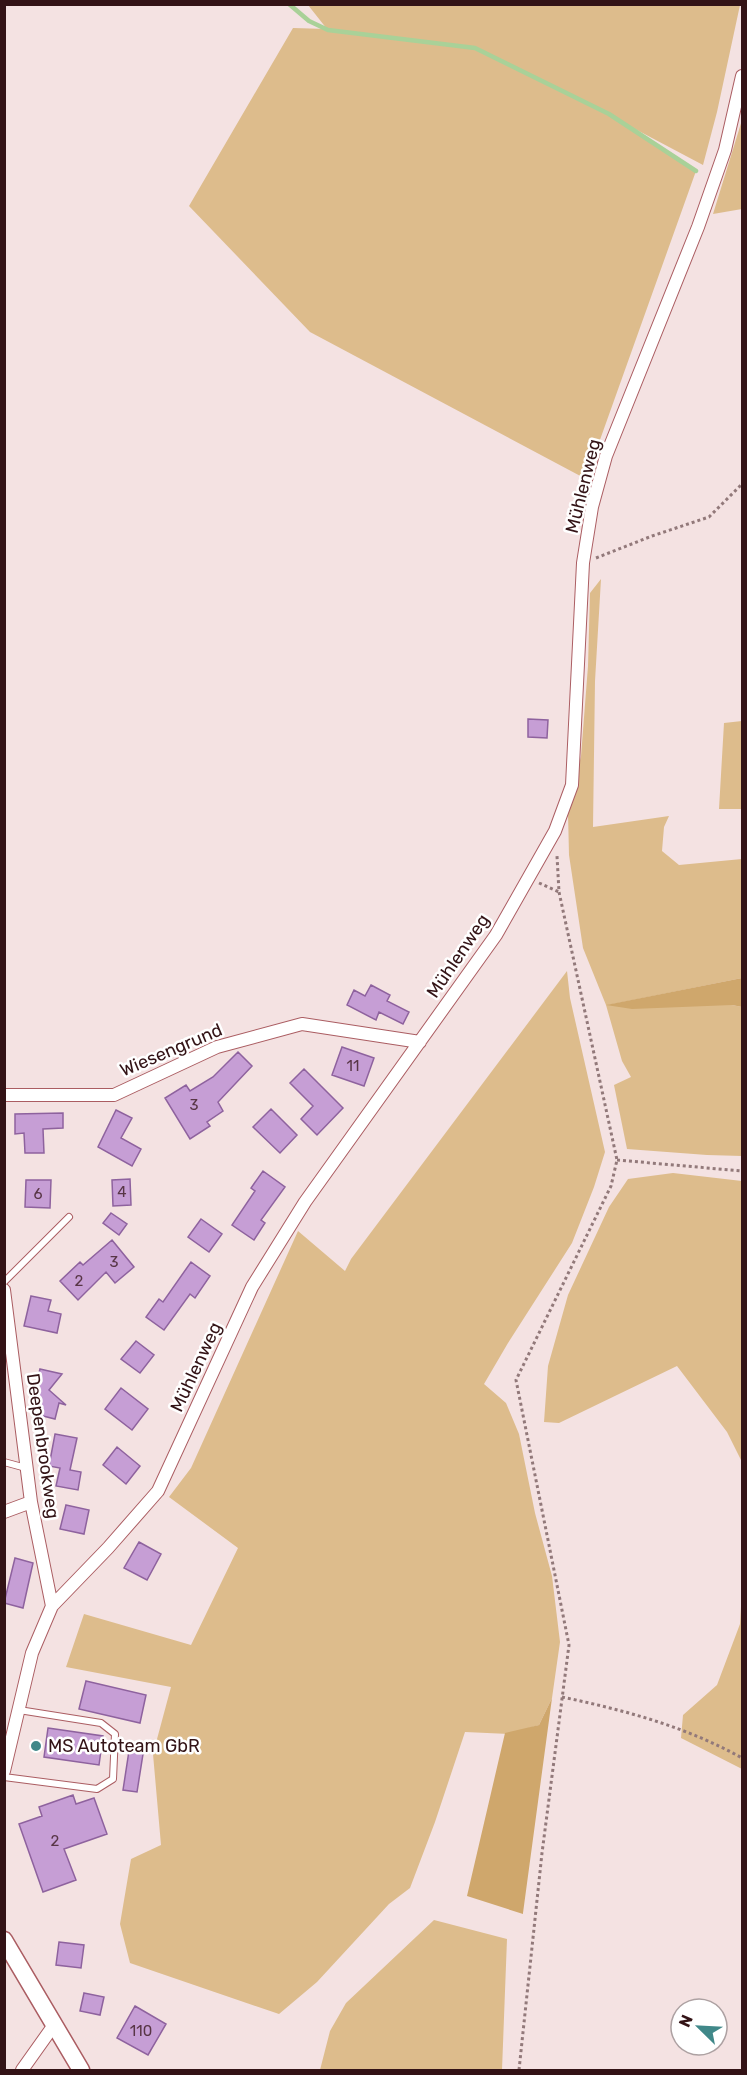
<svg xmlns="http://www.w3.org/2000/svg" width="747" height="2075" font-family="Rubik,sans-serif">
<rect width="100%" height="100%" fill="#f4e2e2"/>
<path fill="#ddbc8c" d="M308,5H740L717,112L703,165L618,120L696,171L586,479L310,332L189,206L293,28L327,29Z
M742,120V209L713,214Z
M601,579L595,681L593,827L669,816L664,827L662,851L679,865L742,859V978L608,1005H732L742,1007V1156L707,1155L627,1149L614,1085L631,1077L622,1061L606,1005L583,948L569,855L568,813L581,756L588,666L590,593Z
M742,721V809H719L724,723Z
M567,971L570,998L605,1152L594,1187L572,1243L508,1343L484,1384L506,1403L519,1434L535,1513L552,1576L560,1642L552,1698L539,1725L509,1734L465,1732L435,1822L410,1888L389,1904L317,1982L279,2014L130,1963L120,1924L131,1859L161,1845L153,1754L171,1687L66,1667L84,1614L191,1645L238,1548L169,1497L191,1468L298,1231L345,1271L351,1259Z
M673,1173L742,1181V1462L727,1432L677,1366L559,1423L544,1422L548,1366L568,1295L609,1207L628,1179Z
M742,1589V1769L681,1738L683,1715L717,1685L740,1624Z
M434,1920L507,1939L502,2070H320L330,2031L346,2003Z"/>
<path fill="#cfa76c" d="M742,978V1007L732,1005L632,1009L606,1005Z
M552,1698L523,1913V1914L467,1896L505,1733L539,1725Z"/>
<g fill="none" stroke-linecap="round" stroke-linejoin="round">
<path stroke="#a9d198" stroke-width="4.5" d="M289,4L309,21L328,30L475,48L609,114L696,171"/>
</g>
<path fill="#c69ed5" stroke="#8e629e" stroke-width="1.5" d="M528,719L548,720L547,738L528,737Z
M371,985L390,995L387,1001L409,1012L403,1024L379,1012L376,1020L347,1005L354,990L365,996Z
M342,1047L374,1058L364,1086L332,1075Z
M238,1052L252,1066L218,1102L223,1111L207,1122L210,1126L190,1139L165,1098L186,1085L190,1091L213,1077Z
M304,1069L343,1108L317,1135L301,1119L313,1106L290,1083Z
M271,1109L297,1135L280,1153L253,1127Z
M116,1110L132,1118L121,1138L141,1149L132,1166L98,1147Z
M63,1113V1128L43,1129L44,1153H25L24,1133L15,1134V1114Z
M263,1171L285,1187L261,1220L265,1223L254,1240L232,1225L255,1191L251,1188Z
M130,1179L131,1205L113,1206L112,1180Z
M26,1180H51L50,1208L25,1207Z
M111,1213L127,1224L119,1235L103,1223Z
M201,1219L222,1234L209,1252L188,1237Z
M112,1240L134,1267L115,1283L106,1272L78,1300L60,1281L80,1262L83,1265Z
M191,1262L210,1276L195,1298L190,1294L164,1330L146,1317L159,1299L163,1302Z
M31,1296L51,1300L48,1311L61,1314L57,1333L24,1326Z
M136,1341L154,1355L140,1373L121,1359Z
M40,1369L62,1374L49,1390L66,1405L59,1403L55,1419L35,1414L39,1398L33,1396Z
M121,1388L148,1409L132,1430L105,1409Z
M55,1434L77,1438L70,1470L81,1472L78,1490L56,1486L60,1468L49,1466Z
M117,1447L140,1466L126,1484L103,1465Z
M66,1505L89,1510L84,1534L60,1529Z
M139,1542L161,1554L147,1580L124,1568Z
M15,1558L33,1563L23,1608L4,1603Z
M86,1681L146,1695L140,1723L79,1709Z
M48,1728L103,1736L99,1765L44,1757Z
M129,1751L143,1754L137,1792L123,1790Z
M73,1795L76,1804L94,1798L107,1834L64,1849L76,1880L43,1892L19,1824L42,1816L39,1807Z
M59,1942L84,1945L81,1968L56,1965Z
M84,1993L104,1997L100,2015L80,2011Z
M135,2006L166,2024L148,2055L117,2038Z"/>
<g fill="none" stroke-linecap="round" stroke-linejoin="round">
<defs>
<path id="service" d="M4,1282L69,1217
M4,1462L26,1468
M4,1777L97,1789L113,1779L115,1734L101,1723L19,1710"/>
<path id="minor" d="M4,1095H114L217,1047L302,1024L420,1042
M4,1290L31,1502L52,1606
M4,1512L31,1502
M4,1771L32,1653L52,1606L108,1548L158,1491L252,1287L305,1202L496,935L555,831L572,785L583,563L592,507L606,456L698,227L725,150L742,76
M22,2070L54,2025"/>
<path id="secondary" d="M4,1940L81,2070"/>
</defs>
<use href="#service" stroke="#ab5d62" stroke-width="8"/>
<use href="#minor" stroke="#ab5d62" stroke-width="14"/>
<use href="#secondary" stroke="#ab5d62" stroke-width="19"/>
<path stroke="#92797a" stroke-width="3" stroke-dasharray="3 3" stroke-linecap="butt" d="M596,558L652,536L709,517L742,484
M539,883L559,892
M617,1160L742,1171
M562,1697C624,1710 687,1727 742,1758
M519,2070L542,1853L569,1645L516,1380L611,1186L617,1160L559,892L557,856"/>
<use href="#service" stroke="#fff" stroke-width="6"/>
<use href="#minor" stroke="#fff" stroke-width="12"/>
<use href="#secondary" stroke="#fff" stroke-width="16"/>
</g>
<circle fill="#408889" stroke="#fff" stroke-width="2" cx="36" cy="1746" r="6"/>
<g text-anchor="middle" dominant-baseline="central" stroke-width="5" stroke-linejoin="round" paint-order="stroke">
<g font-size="15" fill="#583646">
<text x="353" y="1066">11</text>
<text x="194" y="1105">3</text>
<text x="122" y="1192">4</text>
<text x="38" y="1194">6</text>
<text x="114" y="1262">3</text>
<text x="79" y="1281">2</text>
<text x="55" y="1841">2</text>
<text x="141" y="2031">110</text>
</g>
<g font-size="18" fill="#331316" stroke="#fff">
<text transform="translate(583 486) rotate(-76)">Mühlenweg</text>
<text transform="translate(458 956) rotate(-56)">Mühlenweg</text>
<text transform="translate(171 1050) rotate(-23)">Wiesengrund</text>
<text transform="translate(196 1367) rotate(-65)">Mühlenweg</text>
<text transform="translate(43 1446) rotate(82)">Deepenbrookweg</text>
</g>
<g font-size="18" fill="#331316" stroke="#fff" text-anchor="start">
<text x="48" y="1746">MS Autoteam GbR</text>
</g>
</g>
<rect width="747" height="2075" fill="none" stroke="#331316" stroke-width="12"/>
<g transform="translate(699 2027) rotate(294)"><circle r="28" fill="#ffffff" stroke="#ada1a2" stroke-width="1.5"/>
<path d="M0-4.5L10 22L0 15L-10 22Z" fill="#408889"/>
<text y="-9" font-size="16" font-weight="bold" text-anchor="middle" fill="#331316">N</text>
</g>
</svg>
